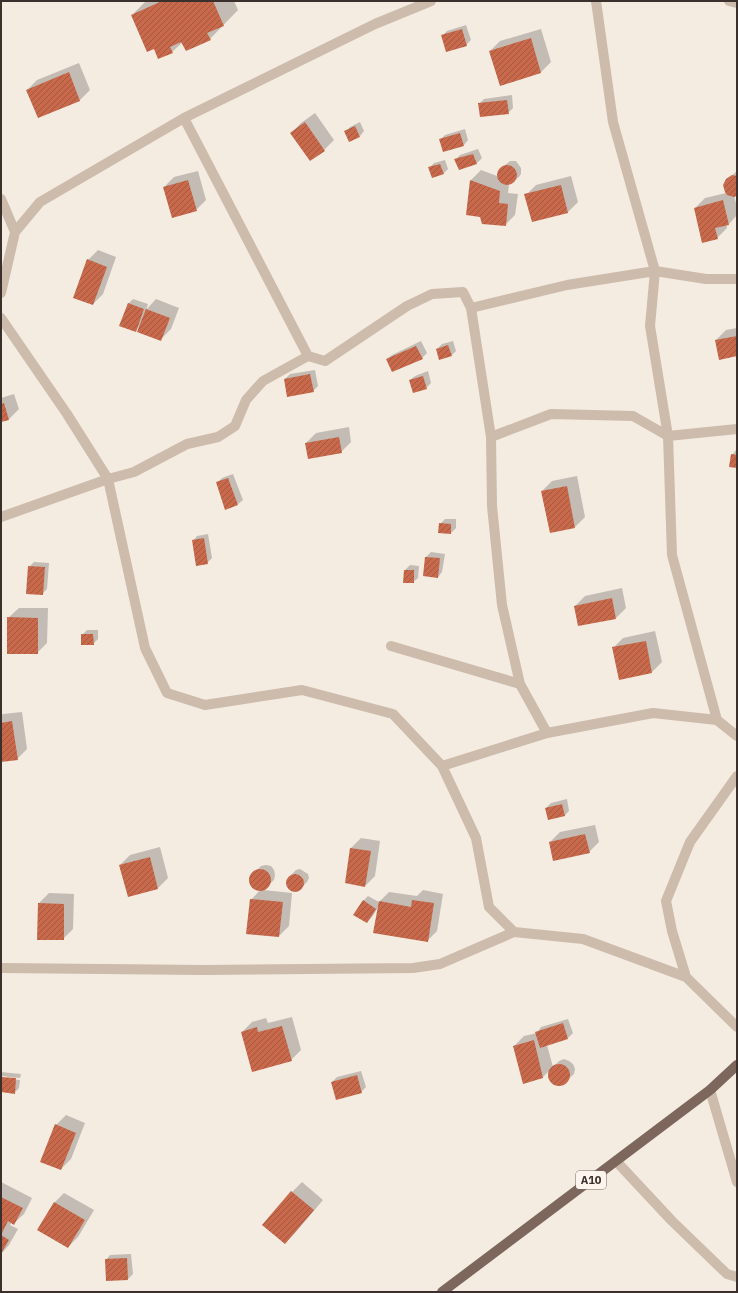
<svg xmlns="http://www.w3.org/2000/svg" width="738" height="1293" font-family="'IBM Plex Sans',sans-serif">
<defs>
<pattern id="building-hatch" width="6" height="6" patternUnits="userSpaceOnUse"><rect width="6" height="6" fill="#c8694b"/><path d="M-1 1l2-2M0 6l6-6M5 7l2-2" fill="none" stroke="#a4573f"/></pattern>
</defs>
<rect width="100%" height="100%" fill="#f4ebe1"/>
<path fill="#0003" d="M146,1H234L238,10L210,39L183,42L172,52L154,48L132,15Z
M466,25L471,40L466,45L442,36L447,31Z
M541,29L551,62L541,72L501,84L490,51L500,41Z
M79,63L90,90L80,100L39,117L27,90L37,80Z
M512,95L513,108L508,113L479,104L484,99Z
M315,113L334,140L324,150L310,160L291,133L301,123Z
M360,122L364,131L360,136L345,132L350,127Z
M465,129L468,140L464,145L441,139L445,135Z
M478,149L482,158L477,163L460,169L455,160L460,155Z
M445,160L448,169L443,174L429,168L434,163Z
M510,161H516L521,168V174L519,177L509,184L508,193L518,194L515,215L505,225L481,216L467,214L471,180L481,170L497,176L499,170Z
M198,171L206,200L196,210L164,187L174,177Z
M737,171V195L734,196L737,207V215L729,224H726L727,228L717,238L703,242L695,208L705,198L726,193L727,180Z
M571,176L578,202L568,212L533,221L526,195L536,185Z
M98,250L116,257L103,294L93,304L88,260Z
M133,299L148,304L146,310L156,299L179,308L171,329L161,339L141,325L135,331L129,303Z
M737,328V355L716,340L726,330Z
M421,341L427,353L422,358L387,359L392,355Z
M453,341L456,351L451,356L437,349L442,344Z
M315,370L318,386L313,391L285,379L290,374Z
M428,371L431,383L426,388L410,380L415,376Z
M14,394L19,409L9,419L1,421V398Z
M349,427L351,442L341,452L306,443L316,433Z
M736,450H737V467L732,455Z
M233,474L243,500L238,504L226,509L217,483L222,478Z
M577,476L585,517L575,527L551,532L542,491L552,481Z
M445,519H456V528L451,533L440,524Z
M208,534L212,558L207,563L193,541L197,536Z
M431,552L445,554L442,572L438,577L426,557Z
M34,562L49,563L47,589L42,594L29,567Z
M410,565L419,566L418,578L413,582L405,570Z
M622,588L626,608L616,618L575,606L585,596Z
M19,608H48L47,643L37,653L8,618Z
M87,630H98V639L93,644L82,635Z
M655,631L662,662L652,672L613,648L623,638Z
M22,712L27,749L17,759L1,761V716L3,714Z
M567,799L569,811L564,816L546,808L551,803Z
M595,825L599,842L589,852L550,842L560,832Z
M361,838L380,841L375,876L365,886L351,848Z
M160,847L168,878L158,888L120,865L130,855Z
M266,865L271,866L274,870L275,875L274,880L263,890L292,893L289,926L279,936L251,900L260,890L255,888L251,885L250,880L252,875L261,866Z
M300,869L308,874L309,878L307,882L299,890L294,891L290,890L287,887V882L288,878L296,870Z
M423,890L443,894L437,931L427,941L379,906L372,917L367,922L363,901L368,896L379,902L389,892L417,896Z
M49,893L74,894L73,929L63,939L39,903Z
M292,1017L301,1050L291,1060L242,1032L252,1022L266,1018L268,1023Z
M568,1019L573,1033L568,1038L547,1045L553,1067L559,1061L564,1059L569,1061L573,1064L575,1069L574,1074L564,1083L560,1085L554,1084L550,1080L549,1075L550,1070L543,1077L514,1046L524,1036L537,1033L541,1027Z
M361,1071L366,1087L361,1092L332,1082L337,1077Z
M1,1072L21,1074L20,1078L1,1076Z
M1,1078L20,1080L19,1088L14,1093L1,1091Z
M66,1115L85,1123L71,1159L61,1169L56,1125Z
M1,1182L32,1198L24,1214L14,1223L12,1222L10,1225L18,1229L9,1245L1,1254Z
M302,1182L323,1200L295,1233L285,1243L292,1192Z
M64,1193L94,1210L78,1237L68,1247L54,1203Z
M131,1254L133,1274L128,1279L106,1260L110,1255Z"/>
<path fill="url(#building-hatch)" d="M162,1H213L224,26L207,33L211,40L186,51L181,42L170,47L173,53L158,59L154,49L147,52L131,15Z
M462,29L467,46L446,52L441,35Z
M531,38L541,73L500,86L489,51Z
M69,72L80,101L38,118L26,90Z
M507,100L509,114L480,117L478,103Z
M305,122L325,151L310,161L290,133Z
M355,126L360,137L349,142L344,131Z
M460,133L464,146L443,152L439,139Z
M473,154L477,164L459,170L454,159Z
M440,164L444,174L432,178L428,167Z
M497 175a10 10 0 1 1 20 0a10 10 0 1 1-20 0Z
M732,175L737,176V196L734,197L727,195L725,192L723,185L726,179Z
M188,180L197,211L172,218L163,187Z
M470,180L500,191L499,203L508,204L506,226L482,224L480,217L466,215Z
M561,185L568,213L532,222L524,194Z
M723,200L729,225L715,228L718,239L702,243L694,208Z
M87,259L107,267L93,305L73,298Z
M128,303L144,309L136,332L119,326Z
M146,309L170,318L161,341L137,332Z
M737,336V356L719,360L715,340Z
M448,345L452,356L439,360L436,349Z
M416,346L423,359L392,372L386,359Z
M310,374L314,392L287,397L284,379Z
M423,376L427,389L413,393L409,380Z
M4,403L9,420L1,422V404Z
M339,437L342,453L308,459L305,443Z
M731,454L737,455V468L729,467Z
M228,478L238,505L225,510L216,482Z
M567,486L575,528L550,533L541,491Z
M439,523L451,524V534L438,533Z
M204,538L208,564L196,566L192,540Z
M425,557L440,558L438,578L423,576Z
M28,566L45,567L43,595L26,594Z
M404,570H414V583H403Z
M612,598L616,619L578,626L574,606Z
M7,617L38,618V654H7Z
M81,634H93L94,645H81Z
M646,641L652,673L619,680L612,647Z
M12,721L18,760L1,762V723Z
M562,804L565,816L548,820L545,808Z
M585,834L590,853L553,861L549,842Z
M350,848L371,851L365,887L345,883Z
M150,857L158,889L128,897L119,865Z
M249 880a11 11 0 1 1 22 0a11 11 0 1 1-22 0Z
M286 883a9 9 0 1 1 18 0a9 9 0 1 1-18 0Z
M250,899L283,902L279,937L246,934Z
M363,900L376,909L367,923L353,915Z
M412,900L434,903L428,942L373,933L379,901L411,907Z
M38,903L64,904V940H37Z
M563,1023L568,1039L540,1048L535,1032Z
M282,1026L292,1061L252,1072L241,1032L257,1027L258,1032Z
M534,1040L543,1078L523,1084L513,1046Z
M548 1075a11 11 0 1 1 22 0a11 11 0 1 1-22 0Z
M357,1075L362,1093L336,1100L331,1082Z
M1,1077L16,1078L15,1094L1,1092Z
M55,1124L76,1133L61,1170L40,1162Z
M291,1191L314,1210L285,1244L262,1225Z
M1,1197L23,1208L14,1225L8,1221L1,1235Z
M54,1202L85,1220L68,1248L37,1230Z
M1,1235L9,1240L1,1254Z
M127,1258L128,1280L106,1281L105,1259Z"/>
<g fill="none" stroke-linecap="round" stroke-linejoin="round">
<path stroke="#cdbbac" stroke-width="10" d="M596,1L613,122L655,271L650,326L668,436L672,555L717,720
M729,1L737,3
M184,118L308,356L325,361L407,306L432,294L463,292L471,308L567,285L655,271L706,279H737
M1,199L15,232
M1,293L15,232L40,202L184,118L375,24L431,1
M471,308L491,437
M1,318L67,414L108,479L145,648L167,693L205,705L302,690L393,714L442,766L476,838L489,907L514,932L583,939L686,977
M1,517L108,479L134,472L187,444L218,437L235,426L246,400L263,381L308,356
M391,646L520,684L547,733L653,713L717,720L737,736
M520,684L502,605L492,506L491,437L551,414L633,416L668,436L737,429
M442,766L547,733
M737,776L690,842L666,901L672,931L686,977L737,1027
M1,968L203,970L413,968L440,964L514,932
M710,1090L737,1182
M616,1161L672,1221L727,1274L737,1277"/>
<path stroke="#7d675c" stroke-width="10" d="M442,1292L710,1090L737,1065"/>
</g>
<g text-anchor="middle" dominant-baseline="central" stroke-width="3.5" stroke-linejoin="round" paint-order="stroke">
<rect fill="#fbf5ee" stroke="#756b66" stroke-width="1" x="576" y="1171" width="30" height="18" rx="3"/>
<g font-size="11" font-weight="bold" fill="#3b302b">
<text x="591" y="1180">A10</text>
</g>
</g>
<rect width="738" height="1293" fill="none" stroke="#3b302b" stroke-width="4"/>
</svg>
